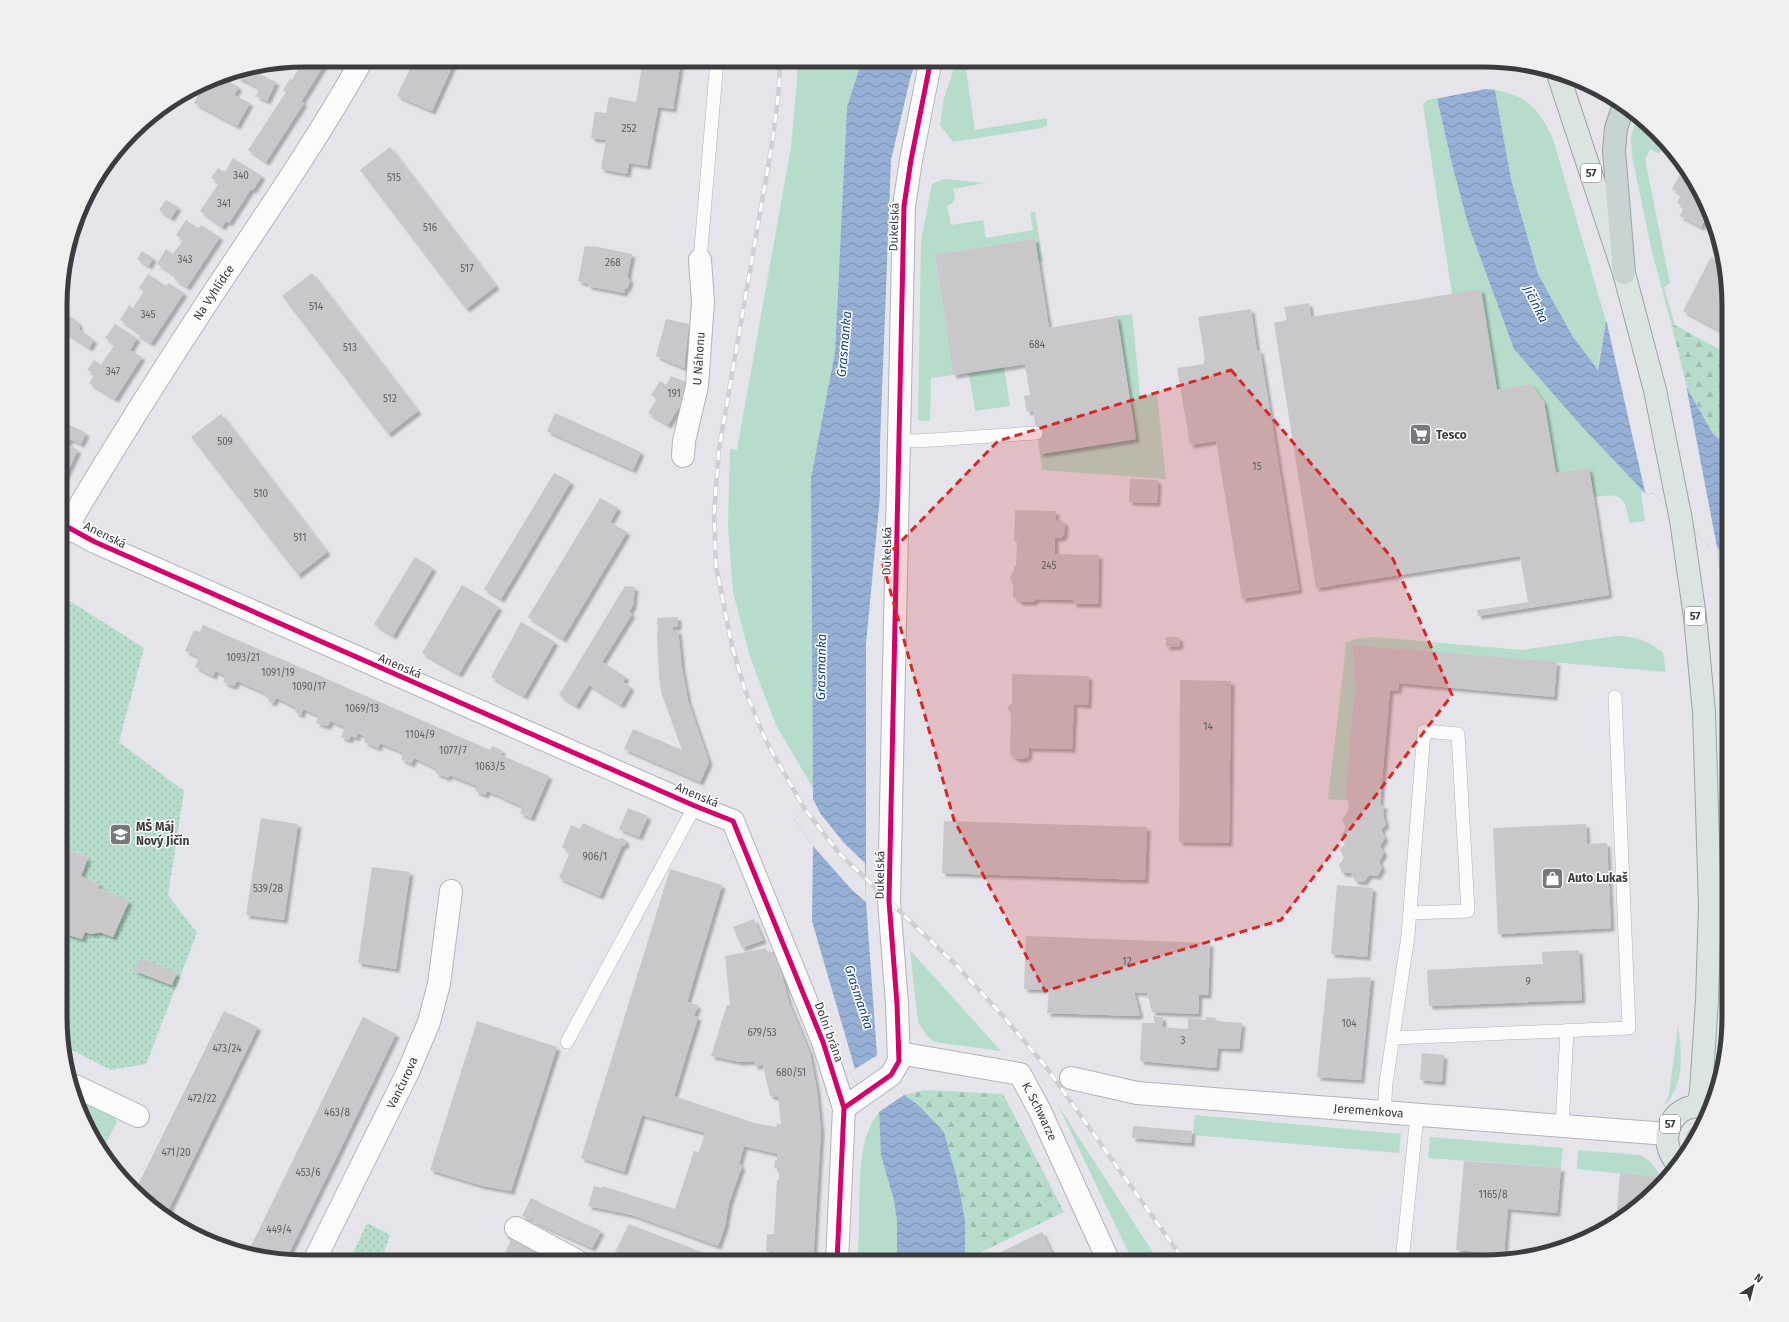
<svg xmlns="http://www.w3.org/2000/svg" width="1789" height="1322" font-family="'Fira Sans',sans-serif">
<defs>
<pattern id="forest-firs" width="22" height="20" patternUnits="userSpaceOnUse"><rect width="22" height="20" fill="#b6dccb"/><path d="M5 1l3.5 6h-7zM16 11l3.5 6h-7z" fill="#9dbeaf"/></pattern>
<pattern id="park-dots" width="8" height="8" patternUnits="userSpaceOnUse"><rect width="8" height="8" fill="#b6dccb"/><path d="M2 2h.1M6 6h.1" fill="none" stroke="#9dbeaf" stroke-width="1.8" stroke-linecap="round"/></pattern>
<pattern id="water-waves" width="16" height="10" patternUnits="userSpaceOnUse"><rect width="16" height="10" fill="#96afd5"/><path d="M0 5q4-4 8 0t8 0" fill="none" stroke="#7c90ae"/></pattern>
<filter id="shadow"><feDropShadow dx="3.5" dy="3.5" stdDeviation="1" flood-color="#0004"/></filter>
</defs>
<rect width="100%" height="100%" fill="#e4e4ea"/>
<path fill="#b6dccb" d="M797,60H862L847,107L835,352L811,478L813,788L776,725L750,657L733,592L728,526L730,449L737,450L791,147L797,80Z
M957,60H984L985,67L966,70L975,130L1047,118V125L1042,128L953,142L940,125L944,98Z
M1495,90C1528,96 1540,110 1553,139L1606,321L1597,371L1573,337L1538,274L1511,179Z
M1437,98L1451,160L1585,430L1645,492H1641L1645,521L1629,523C1625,495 1621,493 1594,497L1589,468L1556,473L1544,402L1531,384L1497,390L1452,294L1423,105L1427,100Z
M1638,115L1666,141L1659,154L1650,149L1645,159L1670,283L1664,287L1675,325L1671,323L1652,252L1632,156L1631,138L1633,129Z
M943,179L985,183L953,189L955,198L953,203L947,206L951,225L983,220L986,238L1033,230L1030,213L1035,212L1043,261L1038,262L1035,239L935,254L953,375L931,378L930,421L918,420L921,241L932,184Z
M1132,314L1140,395L1157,394L1166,479L1042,470L1040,454L1136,439L1117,316Z
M1004,367L1010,406L975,411L969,373Z
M1717,547L1728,557V650Z
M1615,636C1634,636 1648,640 1663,653L1666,672L1352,645L1356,693L1354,694L1345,800L1328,799L1346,646V644H1343L1356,639L1374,637L1522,650Z
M910,950L1001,1051L934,1042L928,1037L918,1022Z
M1678,1026C1682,1053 1685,1084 1664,1106L1669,1095Z
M77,1093L111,1113L117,1122L102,1150L93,1139Z
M1058,1105L1159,1262H1133Z
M879,1112V1122L897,1220V1262H857C858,1249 859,1237 859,1225C861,1188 855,1143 879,1112Z
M1195,1115L1401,1134L1399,1153L1193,1135Z
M1701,1125L1688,1148C1682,1136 1688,1126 1701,1125Z
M1430,1137L1563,1148L1561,1168L1428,1158Z
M1578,1150L1640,1155C1652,1161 1657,1170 1664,1181L1656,1189L1657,1177L1577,1169Z
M962,1205L985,1262H965Z"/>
<path fill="url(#forest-firs)" d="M1671,323L1728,354V446L1713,434L1687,388Z
M925,1090L1003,1094L1064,1212L981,1252L962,1205L958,1182L944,1132L904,1095Z"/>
<path fill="url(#park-dots)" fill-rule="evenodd" d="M62,596L144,648L119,742L184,791L168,895L197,933L146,1064L111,1070L62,1045V933L82,939L85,932L92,934L100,932L113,937L128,901L98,888L99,884L81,876L88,858L70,849L67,855L62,852ZM140,959L177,973L172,985L135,971Z
M367,1223L390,1235L381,1262H349Z"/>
<path fill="url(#water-waves)" d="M862,60H917L911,75L891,160L880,443V496L866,644V902L877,1055L876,1056L904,1095L918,1105L944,1132L958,1182L965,1220V1262H897V1220L893,1197L881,1155L879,1112L854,1080L850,1072L855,1069L812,921L813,846L794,820L813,799L811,478L835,352L847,107Z
M1487,61L1495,90L1511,179L1538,274L1573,337L1598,370L1606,321L1640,355L1687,388L1713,434L1728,446V557L1717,547H1710L1653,493L1647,495L1585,430L1514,349L1468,224L1451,160L1431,72Z"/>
<path fill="#e4e4ea" d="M1426,60L1489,61L1497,90L1485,89L1435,99Z
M1606,319L1642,353L1686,385L1717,547H1710L1653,493L1647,495L1645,492Z
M813,799L820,813L844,843L865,863L866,902L852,890L813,846L794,820Z
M876,1056L882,1062L904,1095L879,1112L854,1080L850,1072Z"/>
<path fill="#cac7ca" filter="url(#shadow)" d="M304,60H327L301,102L304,103L266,162L248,150L286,92L283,90L290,79L292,80Z
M414,60H455L432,111L397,96Z
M643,60H681L673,109L658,107L647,166L629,163L627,174L601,169L606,140L591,138L595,112L606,113L609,97L636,102Z
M252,70L276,82L267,101L256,96L259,88L237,77L239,73Z
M220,77L239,87L234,95L250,103L237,126L194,103L204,83L212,78L217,81Z
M390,147L496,286L466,309L360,170Z
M233,158L262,176L253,190L251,189L229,223L226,221L222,227L200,211L219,183L211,178L218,168L225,172Z
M1681,172L1692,179L1704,196L1708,213L1701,227L1680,216L1684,207L1677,203L1681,194L1672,189Z
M166,200L178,207L171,218L159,210Z
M186,220L198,228L201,225L220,237L187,287L174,279L176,276L157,264L166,249L173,254L183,240L176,235Z
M1035,239L1049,328L1117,316L1136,439L1040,454L1033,411L1027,412L1024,396L1030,395L1025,364L953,375L935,254Z
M585,246L593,247V246L632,254L628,273V278L630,280L628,287L625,289L624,293L588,286L589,284L578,281Z
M142,251L153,258L149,266L137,259Z
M1711,257L1721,262L1728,289V335L1683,311Z
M312,273L418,411L388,434L282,296Z
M148,274L166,286L169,283L184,293L151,343L135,333L137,331L120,320L129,305L133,308L144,291L139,288Z
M1481,289L1497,390L1531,384L1544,402L1556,473L1589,468L1609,595L1478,616L1477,610L1528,602L1520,556L1316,588L1274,323L1287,320L1284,307L1309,303L1311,317Z
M1251,309L1257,351L1260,350L1299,590L1242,599L1216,441L1190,445L1177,368L1204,364L1203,361L1205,360L1198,317Z
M62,311L78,322L80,330L94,340L89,348L62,330Z
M666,319L689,324L684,368L656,356Z
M115,324L137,338L130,350L142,357L115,399L89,383L95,374L87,370L94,360L101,365L115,344L105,338Z
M671,376L690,384L683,410L679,407L668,425L648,413L657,399L651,395L660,381L666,385Z
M555,413L641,452L633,470L547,431Z
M221,414L327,552L298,575L191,437Z
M62,421L86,433L81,444L70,439L67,444L78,450L62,483Z
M554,473L571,482L501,599L484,589Z
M1130,479L1158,480L1157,503L1129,502Z
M600,498L618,508L610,522L627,532L563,639L528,617Z
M1015,510L1056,511L1055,520H1061L1065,524L1064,535L1061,538H1055V554L1099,555L1098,604H1073V600L1036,599L1033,602H1019L1016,598H1013V585L1010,578L1014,570V566H1016L1017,541H1014Z
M415,557L433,568L393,636L374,624Z
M462,585L499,607L459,674L422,653Z
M625,586L635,587L633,605L629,612L632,614L602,662L626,677L623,682L631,687L621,705L589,685L576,706L559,695Z
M678,617V627H673V630H678L682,668L688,701L709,762L700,782L624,749L633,729L682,750L662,695L659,679L657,632H658L657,618Z
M521,622L555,642L524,696L491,677Z
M203,625L490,750L492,746L502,750L501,755L549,776L531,818L520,813L523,807L497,795L487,791L485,795L475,791L477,786L449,775L448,778L435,773L437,769L414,758L411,764L401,759L404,753L380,743L378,748L364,742L366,737L358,733L356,738L351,736L349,740L341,737L345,727L330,721L328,726L322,725L316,723L319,716L303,709L301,715L295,712L297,708L283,701L276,698L273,703L268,701L270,697L264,694L265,693L237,681L234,686L229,685L223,682L226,676L215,671L213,676L195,667L199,657L185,651L194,630L200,632Z
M1166,637H1179L1180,646L1166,647Z
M1352,645L1557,662L1554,697L1399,683L1398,690L1390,691L1380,803L1381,805H1384L1383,815L1386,824L1381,830L1385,838L1380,846L1384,853L1379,861L1382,868L1377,876L1369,875L1364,882L1355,881L1351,873H1342L1339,865L1344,858L1340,850L1345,843L1341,835L1346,828L1342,820L1347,813L1350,801L1345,800L1354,694L1356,693Z
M1012,674L1089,676L1088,705L1074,704L1072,749L1029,748V756L1023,759H1017L1010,755L1011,714L1007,708L1012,703Z
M1180,680L1231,681L1229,843L1179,842Z
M628,808L648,816L639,837L619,829Z
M261,818L298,824L284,920L246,915Z
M944,821L1147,827L1145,880L942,873Z
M583,823L617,839L623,838L626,841L625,845L622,846L600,896L559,878L570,852L562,847L571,825L580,829Z
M1586,824L1587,844L1607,843L1611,928L1498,934L1493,828Z
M69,849L88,858L81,876L99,884L98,888L129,901L113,937L100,932L92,934L85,932L82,939L62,933V852L67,855Z
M372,867L410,872L396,969L358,963Z
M670,869L722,885L687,1002L698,1005L694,1016L698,1017L674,1096L754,1123L776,1127L777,1124H781L778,1097L770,1096L763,1065L754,1066V1061L740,1062L711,1056L727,1005H730L725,956L766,948L767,953L776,951L789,1003L810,1053L817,1091L821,1131L813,1262H772L773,1252L766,1251L767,1234H774L777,1180H779V1168H774L775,1160H777V1154L744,1146L739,1164L742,1166L729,1203L725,1226L718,1246L632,1215L588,1206L594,1186L602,1188V1186L675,1209L694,1151L699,1152L705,1133L642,1115L624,1172L581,1158Z
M1337,885L1373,888L1367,957L1331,954Z
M754,919L763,940L742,948L733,927Z
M1026,936L1210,943L1208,995H1199L1198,1014L1152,1012L1147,993L1134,992L1140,1015L1137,1016L1047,1013L1049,990L1024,989Z
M1579,950L1582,1000L1429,1006L1427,970L1543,964L1542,952Z
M140,958L177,973L172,985L134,971Z
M1371,977L1361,1080L1317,1077L1327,979Z
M224,1011L258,1027L165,1217L156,1211L136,1189Z
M1153,1016L1163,1017L1162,1027L1188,1029V1018L1206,1020V1017L1216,1018L1215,1021L1242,1023L1239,1049L1218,1048L1216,1068L1140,1061L1142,1023H1155Z
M363,1017L396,1034L340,1150L285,1261L248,1252Z
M477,1021L557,1047L511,1191L483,1186L430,1170Z
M1422,1053L1444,1055L1442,1082L1420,1080Z
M1133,1126L1192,1131L1191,1143L1132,1138Z
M1464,1161L1561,1168L1557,1213L1508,1209L1504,1254L1456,1250Z
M1620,1173L1657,1177L1656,1189L1633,1211L1616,1222Z
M531,1198L540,1202L531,1220L522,1216Z
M540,1203L601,1231L592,1248L532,1221Z
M629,1224L728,1262H641L615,1252Z
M1042,1232L1056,1262H986L985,1260Z
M508,1237L560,1262H498L500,1257L497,1254L503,1257L511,1240L507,1239Z"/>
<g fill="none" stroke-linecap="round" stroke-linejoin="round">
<defs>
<path id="lane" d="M700,260L717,60
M899,440L917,441L1036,433
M1393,1038L1629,1028L1615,697
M567,1042L695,806
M1384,1113L1386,1083L1408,936L1424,731L1458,734L1468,911L1410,913
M1562,1127L1567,1030
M1402,1262L1417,1115"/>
<g id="street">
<path id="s1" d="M683,456L684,441L697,386L703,302L700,260"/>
<path d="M62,524L95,542L695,806L733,821L823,1042L844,1108L837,1262"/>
<path id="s2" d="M62,535C111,452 162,371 214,292C265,215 317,140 362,60"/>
<path id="s3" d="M899,1053L1020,1074L1040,1111L1109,1262"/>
<path id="s4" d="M1071,1078L1137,1093L1667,1134"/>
<path d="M75,1086L138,1116"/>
<path d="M844,1108L891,1075L899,1061L897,1004L889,901L904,206L911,160L929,69L932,60"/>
<path d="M516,1228L579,1262"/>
<path id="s5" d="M314,1261L408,1072L429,1022L439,984L451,891"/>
</g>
<path id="primary" d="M1558,74L1624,273L1655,390L1681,520L1695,617L1704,712L1710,906L1707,1000L1701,1091L1698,1106
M1679,1165C1653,1140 1673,1097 1710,1108"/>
<path id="highway" d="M1624,105L1616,128L1614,151L1624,273"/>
</defs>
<use href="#lane" stroke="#b3b3b7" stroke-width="14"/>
<use href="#street" stroke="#b3b3b7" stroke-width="24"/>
<use href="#primary" stroke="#98a4a4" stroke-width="24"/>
<use href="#highway" stroke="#98a4a4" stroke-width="24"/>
<use href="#lane" stroke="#fbfbfc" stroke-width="13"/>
<use href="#street" stroke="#fbfbfc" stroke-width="22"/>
<use href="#primary" stroke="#dce4e2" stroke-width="22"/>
<use href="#highway" stroke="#c8d4d1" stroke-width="22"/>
<defs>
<path id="rail" d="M780,60L779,88L773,138L719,449L714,514L716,566L732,646L745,690L766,741L804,808L815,822L839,853L956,965L1004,1017L1046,1067L1185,1262"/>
</defs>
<use href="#rail" stroke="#cfcfd0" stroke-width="4.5"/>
<use href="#rail" stroke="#fff" stroke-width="3" stroke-dasharray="9" stroke-linecap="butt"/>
<defs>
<path id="cycleway" d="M62,524L95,542L695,806L733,821L823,1042L844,1108L837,1262
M844,1108L891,1075L899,1061L897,1004L889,901L904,206L911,160L929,69L932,60"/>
</defs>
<use href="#cycleway" stroke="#fff" stroke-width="8"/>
<use href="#cycleway" stroke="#d6006c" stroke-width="5"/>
</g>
<path fill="#d62828" fill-opacity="0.2" stroke="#d62828" stroke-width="3" stroke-dasharray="8 5" stroke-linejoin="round" d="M1231,370L1393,559L1452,695L1281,920L1045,991L954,820L882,561L998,441Z"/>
<defs>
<symbol id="supermarket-square" viewBox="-11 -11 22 22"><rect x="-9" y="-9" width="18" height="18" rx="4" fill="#77777c" stroke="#fff"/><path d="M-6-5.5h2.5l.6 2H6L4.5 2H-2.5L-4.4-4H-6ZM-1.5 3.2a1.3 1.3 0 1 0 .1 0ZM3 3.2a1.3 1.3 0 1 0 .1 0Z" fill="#fff"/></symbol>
<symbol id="school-square" viewBox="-11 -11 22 22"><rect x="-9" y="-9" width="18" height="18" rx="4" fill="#77777c" stroke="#fff"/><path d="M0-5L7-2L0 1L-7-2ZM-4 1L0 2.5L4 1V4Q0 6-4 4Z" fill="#fff"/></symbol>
<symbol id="shop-square" viewBox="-11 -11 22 22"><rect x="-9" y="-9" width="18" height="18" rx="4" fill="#77777c" stroke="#fff"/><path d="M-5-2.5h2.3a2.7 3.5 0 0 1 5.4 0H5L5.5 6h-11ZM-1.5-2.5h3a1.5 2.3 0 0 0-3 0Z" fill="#fff"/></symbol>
</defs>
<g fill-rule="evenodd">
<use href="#supermarket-square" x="1408" y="422" width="25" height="25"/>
<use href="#school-square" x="108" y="822" width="25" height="25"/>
<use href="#shop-square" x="1540" y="866" width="25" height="25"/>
</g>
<g text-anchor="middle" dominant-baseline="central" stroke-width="3" stroke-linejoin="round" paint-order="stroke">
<g font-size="10" fill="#605f62">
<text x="629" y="129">252</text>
<text x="241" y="176">340</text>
<text x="394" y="178">515</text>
<text x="224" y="204">341</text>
<text x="430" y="228">516</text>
<text x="185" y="260">343</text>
<text x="613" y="263">268</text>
<text x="467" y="269">517</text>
<text x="316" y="307">514</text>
<text x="148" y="315">345</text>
<text x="1037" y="345">684</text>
<text x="350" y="348">513</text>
<text x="113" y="372">347</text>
<text x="674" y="394">191</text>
<text x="390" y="399">512</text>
<text x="225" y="442">509</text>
<text x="1257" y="467">15</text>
<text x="261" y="494">510</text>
<text x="300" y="538">511</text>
<text x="1049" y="566">245</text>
<text x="243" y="658">1093/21</text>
<text x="278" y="673">1091/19</text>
<text x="309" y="687">1090/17</text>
<text x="362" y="709">1069/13</text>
<text x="1208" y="727">14</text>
<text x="420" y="735">1104/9</text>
<text x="453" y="751">1077/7</text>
<text x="490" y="767">1063/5</text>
<text x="595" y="857">906/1</text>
<text x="268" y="889">539/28</text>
<text x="1127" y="962">12</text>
<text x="1528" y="982">9</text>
<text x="1349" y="1024">104</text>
<text x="762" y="1033">679/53</text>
<text x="1183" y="1041">3</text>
<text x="227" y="1049">473/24</text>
<text x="791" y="1073">680/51</text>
<text x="202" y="1099">472/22</text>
<text x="337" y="1113">463/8</text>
<text x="176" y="1153">471/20</text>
<text x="308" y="1173">453/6</text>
<text x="1493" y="1195">1165/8</text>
<text x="279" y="1230">449/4</text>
</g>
<g fill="#fff" stroke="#767679" stroke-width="1">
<rect x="1581" y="164" width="20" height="18" rx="3"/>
<rect x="1685" y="607" width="20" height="18" rx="3"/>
<rect x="1660" y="1115" width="20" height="18" rx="3"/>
</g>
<g font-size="11" font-weight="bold" fill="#3c3c40">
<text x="1591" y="173">57</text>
<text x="1695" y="616">57</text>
<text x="1670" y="1124">57</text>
</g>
<g font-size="12" fill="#3c3c40" stroke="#fff">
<text transform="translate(894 227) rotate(-88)">Dukelská</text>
<text stroke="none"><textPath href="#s2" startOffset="286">Na Vyhlídce</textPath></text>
<text stroke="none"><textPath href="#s1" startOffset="99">U Náhonu</textPath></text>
<text transform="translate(105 535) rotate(26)">Anenská</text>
<text transform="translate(887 551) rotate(-89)">Dukelská</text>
<text transform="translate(400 666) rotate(23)">Anenská</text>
<text transform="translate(697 795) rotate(23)">Anenská</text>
<text transform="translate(880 875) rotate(-89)">Dukelská</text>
<text transform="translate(829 1032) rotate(70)">Dolní brána</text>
<text stroke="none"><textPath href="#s5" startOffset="199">Vančurova</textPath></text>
<text stroke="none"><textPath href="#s3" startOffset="165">K. Schwarze</textPath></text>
<text stroke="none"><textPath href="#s4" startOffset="300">Jeremenkova</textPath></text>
</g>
<g font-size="12" font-weight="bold" fill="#3c3c40" stroke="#fff" text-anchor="start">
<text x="1436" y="435">Tesco</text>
<text x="136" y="827">MŠ Máj<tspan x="136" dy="14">Nový Jičín</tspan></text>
<text x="1568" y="878">Auto Lukaš</text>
</g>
<g font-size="13" font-style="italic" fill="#154180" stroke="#fff">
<text transform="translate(1536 304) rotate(63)">Jičínka</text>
<text transform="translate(844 344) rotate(-85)">Grasmanka</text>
<text transform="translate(821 667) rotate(-89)">Grasmanka</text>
<text transform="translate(859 997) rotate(72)">Grasmanka</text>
</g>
</g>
<path d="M0 0H1789V1322H0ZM305 67H1484A238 238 0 0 1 1722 305V1017A238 238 0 0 1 1484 1255H305A238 238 0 0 1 67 1017V305A238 238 0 0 1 305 67Z" fill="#efeff0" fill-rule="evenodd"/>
<path fill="none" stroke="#3c3c40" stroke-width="5" d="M305 67H1484A238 238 0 0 1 1722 305V1017A238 238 0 0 1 1484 1255H305A238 238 0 0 1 67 1017V305A238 238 0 0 1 305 67Z"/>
<g transform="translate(1753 1286) rotate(36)" stroke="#ffffff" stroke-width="3" paint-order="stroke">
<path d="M0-3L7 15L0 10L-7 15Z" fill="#3c3c40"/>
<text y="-6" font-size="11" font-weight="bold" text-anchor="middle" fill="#3c3c40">N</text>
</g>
</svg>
